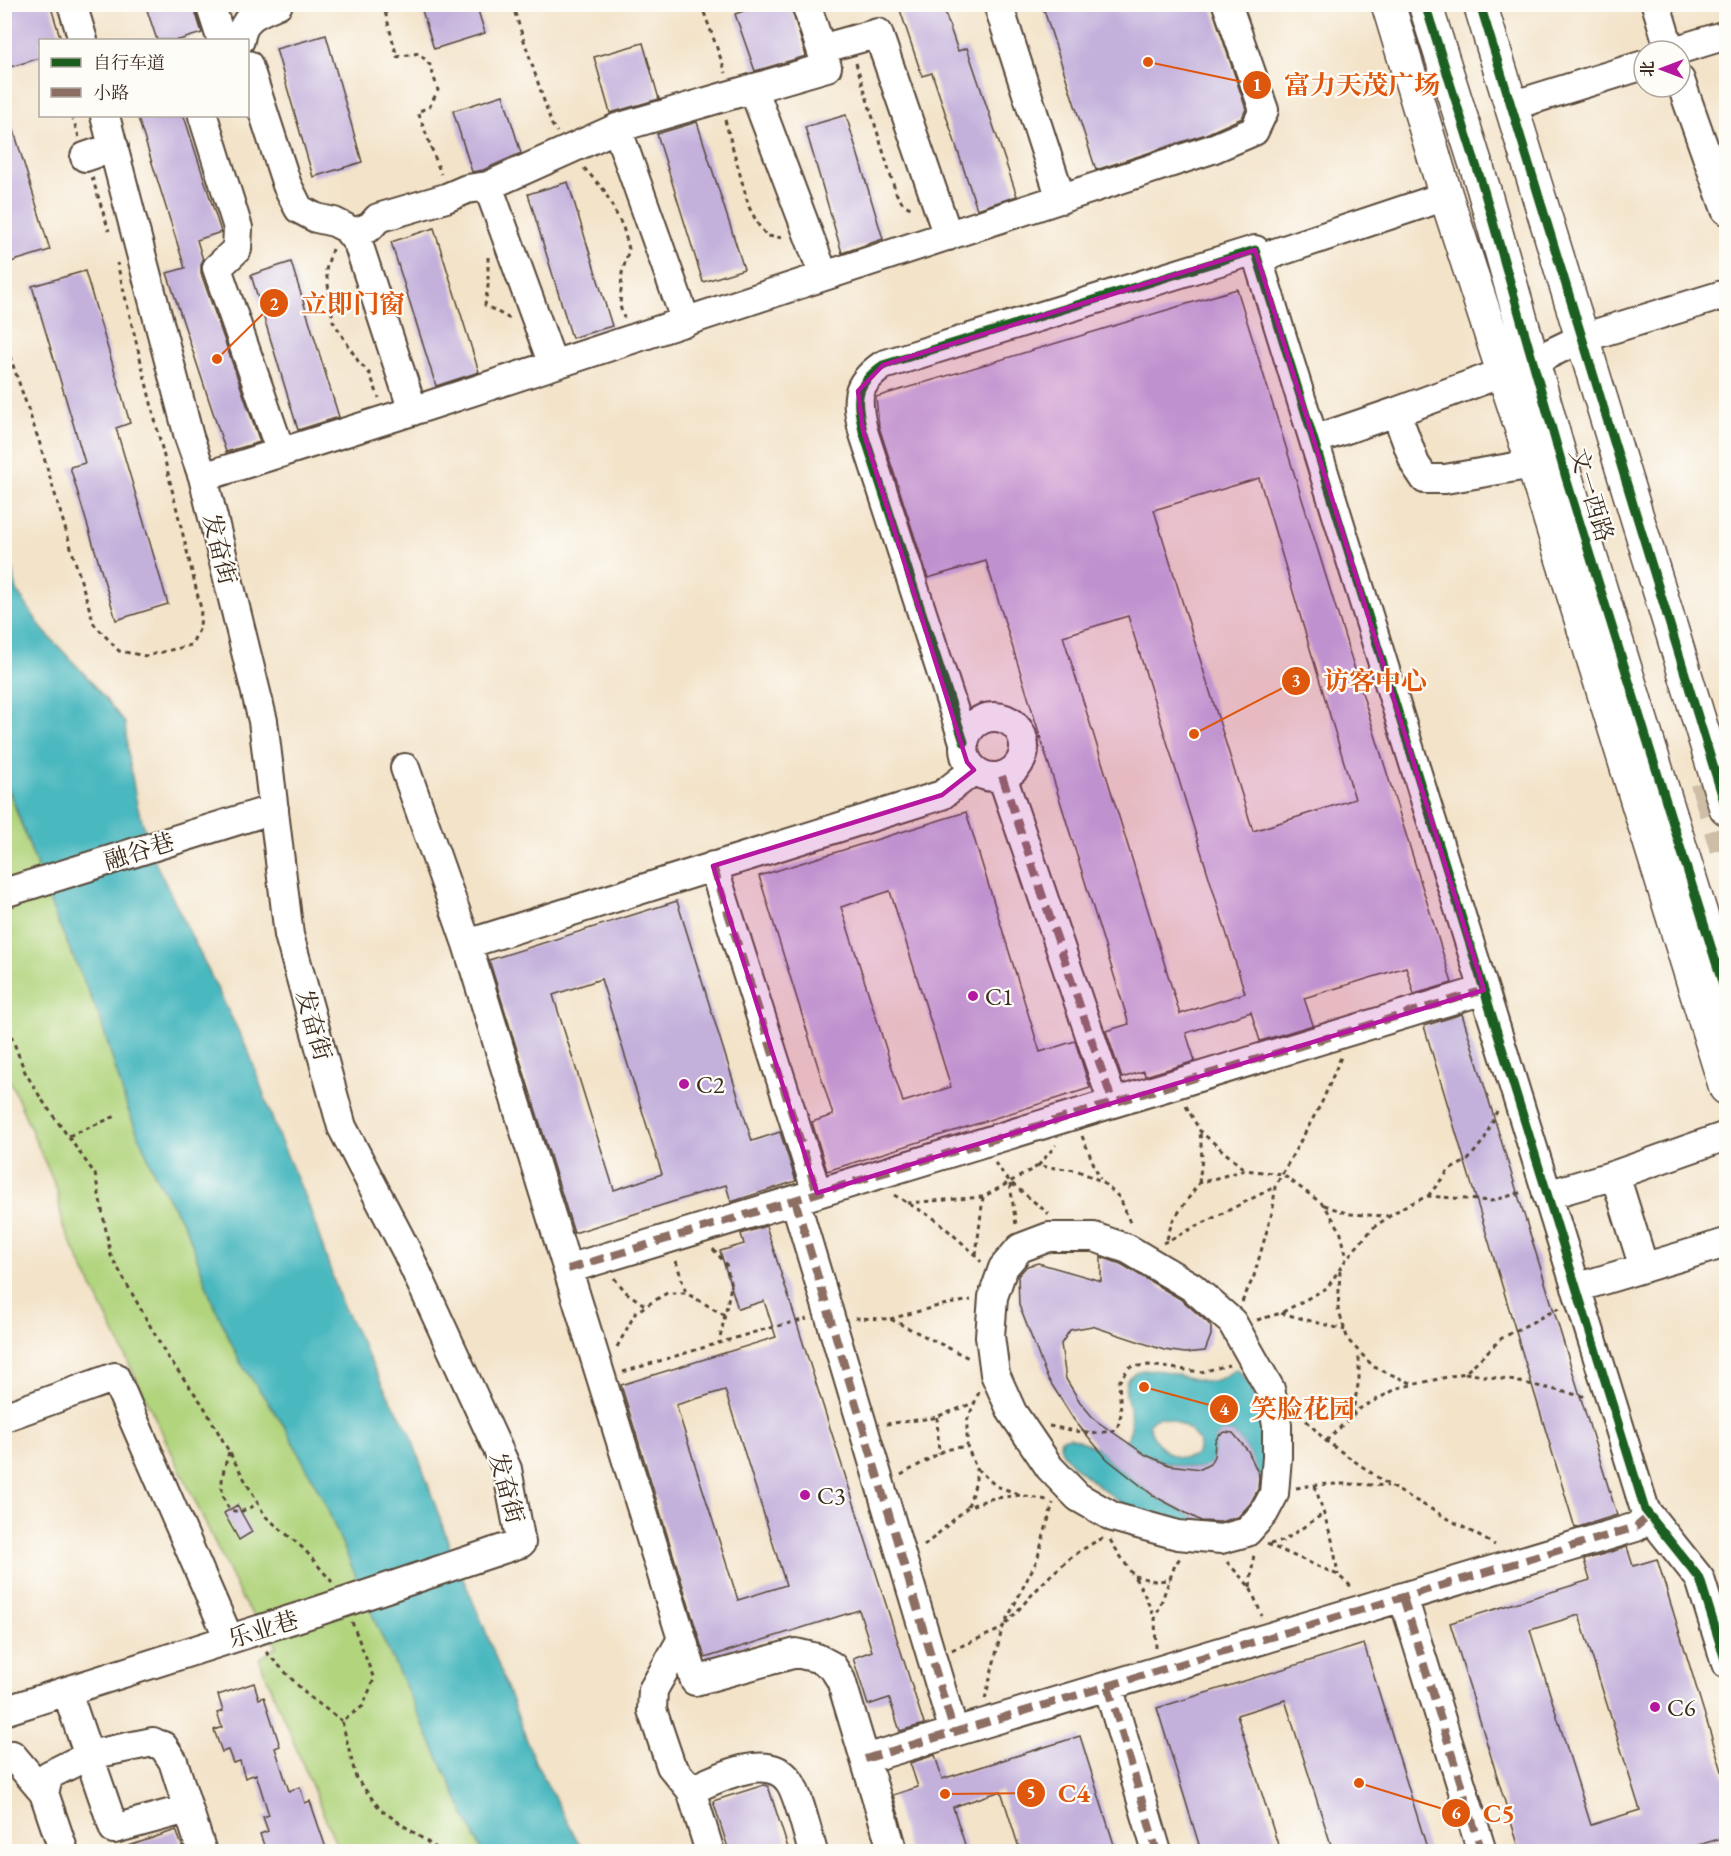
<svg xmlns="http://www.w3.org/2000/svg" width="1731" height="1856" font-family="'EB Garamond','Noto Serif SC',serif">
<rect width="100%" height="100%" fill="#fdfcf7"/>
<filter id="ink" filterUnits="userSpaceOnUse"><feTurbulence type="fractalNoise" baseFrequency=".0167" numOctaves="2"/><feDisplacementMap in="SourceGraphic" scale="12" xChannelSelector="R" yChannelSelector="G"/><feConvolveMatrix kernelMatrix="1 2 1 2 8 2 1 2 1" color-interpolation-filters="sRGB"/></filter>
<filter id="wash" filterUnits="userSpaceOnUse"><feTurbulence type="fractalNoise" baseFrequency=".008" numOctaves="4" result="noise"/><feDisplacementMap in="SourceGraphic" scale="24" xChannelSelector="R" yChannelSelector="G"/><feGaussianBlur stdDeviation="1.35" result="paint"/><feColorMatrix in="noise" values="0 0 0 0 0 0 0 0 0 0 0 0 0 0 0 0 0 1.4 0 .05"/><feComposite in="paint" operator="in"/></filter>
<g filter="url(#wash)">
<rect width="100%" height="100%" fill="#f3e3c9"/>
<path fill="#b1d47d" stroke="#767f4e" stroke-width="1.5" d="M4,778L54,913L100,1018L128,1110L157,1179L188,1232L211,1298L240,1362L285,1427L324,1501L378,1628L482,1851H339L259,1659L277,1646L243,1601L63,1226L57,1190L5,1069Z"/>
<path fill="#49b8bf" stroke="#42716e" stroke-width="1.5" fill-rule="evenodd" d="M4,532L17,591L43,630L89,679L125,723L128,753L137,805L156,864L250,1055L278,1135L309,1206L341,1302L383,1386L410,1433L452,1553L484,1627L535,1762L580,1845L587,1851H482L378,1628L324,1501L285,1427L240,1362L211,1298L188,1232L157,1179L128,1110L100,1018L54,913L5,778Z
M1236,1369C1252,1379 1270,1429 1269,1449C1269,1459 1263,1471 1261,1481L1248,1451L1233,1433C1205,1429 1222,1453 1209,1465C1203,1471 1195,1468 1187,1467C1161,1464 1145,1454 1123,1440L1127,1439C1141,1414 1113,1387 1133,1374C1155,1359 1192,1386 1216,1380C1223,1379 1230,1373 1236,1369ZM1160,1417C1177,1420 1191,1428 1199,1442L1197,1454C1176,1466 1152,1445 1149,1424L1153,1419Z
M1070,1437L1098,1448L1107,1459L1154,1496L1197,1519L1219,1525L1220,1530C1197,1525 1163,1522 1142,1514C1127,1509 1074,1469 1065,1456C1060,1450 1059,1445 1061,1439Z"/>
<g id="blocks">
<path fill="#c3b0db" fill-rule="evenodd" d="M4,4H50L61,40H40V58L4,69Z
M145,4H193L202,33L179,40H157Z
M420,4H476L485,33L434,49Z
M764,4H790L806,56L755,71L735,14Z
M898,4H942L958,51L967,48L1017,196L977,209L932,73L922,76Z
M1042,4H1211L1246,109L1242,118L1206,134L1096,170Z
M326,35L362,162L313,177L276,49Z
M643,43L659,99L610,113L594,57Z
M503,95L521,153L483,170L472,172L453,111Z
M8,111L50,250L4,264V112Z
M846,115L883,239L842,253L805,127Z
M146,116H184L221,232L197,240L203,260L201,265V273L260,442L226,452L167,273L185,268L138,118Z
M697,122L744,269L703,282L657,134Z
M568,182L612,326L572,338L528,194Z
M434,228L479,372L436,386L391,242Z
M291,262L339,417L298,430L251,275Z
M85,271L130,423L116,428L168,604L116,620L70,467L85,463L32,286Z
M1237,289L1452,983L1414,994L1406,967L1304,998L1313,1025L1260,1041L1251,1012L1186,1033L1195,1061L1145,1076L1144,1071L1122,1078L1106,1031L1129,1024L986,561L928,578L879,427L876,397ZM1259,478L1355,799L1253,831L1154,510ZM1128,616L1245,993L1180,1014L1063,636Z
M966,812L1040,1052L1075,1041L1090,1088L827,1171L812,1122L833,1115L759,876ZM890,891L951,1087L903,1102L841,907Z
M677,901L752,1141L780,1132L796,1181L731,1202L726,1185L574,1233L489,960ZM601,979L662,1174L614,1190L553,995Z
M1462,1014L1617,1515L1575,1528L1424,1026Z
M766,1226L924,1724L900,1731L889,1698L868,1705L853,1658L872,1651L859,1610L705,1658L621,1385L776,1337L764,1301L738,1309L720,1251L744,1244L741,1234ZM725,1390L786,1585L738,1600L676,1405Z
M1101,1257L1121,1264L1182,1300L1208,1323L1211,1327V1335L1205,1351L1185,1353L1164,1350L1092,1326L1070,1330L1061,1344L1066,1379L1080,1402L1095,1420L1146,1455L1169,1465L1201,1469L1210,1464L1214,1456L1215,1441L1219,1435L1225,1432L1233,1433L1248,1451L1259,1475L1258,1489L1250,1504L1238,1517L1220,1522L1201,1521L1154,1496L1107,1459L1074,1420L1047,1377L1019,1305L1018,1276L1027,1266L1038,1263L1101,1281Z
M237,1505L252,1532L239,1540L224,1513Z
M1627,1547L1633,1566L1657,1559L1726,1784V1837L1678,1851H1520L1450,1623L1590,1580L1584,1560ZM1579,1615L1640,1810L1591,1825L1530,1630Z
M1364,1644L1428,1851H1333L1285,1700L1237,1715L1280,1851H1201L1157,1708Z
M254,1683L259,1699L264,1697L280,1746L275,1748L289,1791L300,1787L305,1803L310,1801L327,1851H266L260,1834L268,1831L263,1817L269,1815L256,1774L245,1778L240,1761L233,1763L228,1750L222,1752L214,1730L222,1727L217,1713L223,1711L218,1695Z
M1080,1736L1116,1851H1020L1001,1791L953,1807L967,1851H909L893,1795L918,1787L910,1763L935,1755L942,1779Z
M764,1785L768,1786L789,1851H729L713,1801Z
M176,1830L184,1851H121L120,1849Z"/>
</g>
</g>
<g filter="url(#ink)">
<use href="#blocks" fill-opacity="0" stroke="#574638" stroke-width="1.5"/>
<g fill="none" stroke-linecap="round" stroke-linejoin="round">
<path stroke="#cebea7" stroke-width="33" stroke-dasharray="33 16" stroke-linecap="butt" d="M1706,781L1726,848"/>
<defs>
<path id="minor" d="M72,4L83,40
M210,4L220,35L237,40
M998,4L1061,199
M1656,4L1670,51
M240,40C244,16 257,13 278,4
M821,49L878,33L948,236
M1674,51L1726,35
M248,65L287,185L299,209L316,218L334,222L346,228L358,243L413,411
M1680,80L1726,210
M753,88L824,276
M1511,106L1644,65
M105,116L189,437L203,477L397,416L1212,149L1254,131L1264,110L1227,4
M203,116L238,228L237,249L217,268L281,453
M617,128L686,322
M85,157L114,147
M488,186L553,365
M351,234L370,227L378,218L446,198L467,189L488,186L617,128L827,67L806,4
M1257,259L1446,196
M1396,412L1415,464L1425,479H1445L1533,464L1550,467L1554,470
M1314,440L1396,412L1532,362L1582,338L1726,294
M203,477L263,721L289,935L342,1127L407,1252L507,1469L521,1543L494,1552
M964 747a30 30 0 1 1 60 0a30 30 0 1 1-60 0Z
M964,742L863,431C856,399 854,385 883,365L1255,250L1645,1510L1700,1579L1726,1663
M405,768L467,944L695,1681L796,1653L817,1658L832,1666L841,1680L893,1852
M1002,776L1113,1103
M713,866L817,1193
M4,893L274,809
M467,944L942,795L974,770
M1615,1175L1644,1268
M1547,1195L1615,1175L1726,1136
M795,1200L954,1732
M1049,1237H1094L1128,1249L1192,1287L1232,1322L1270,1389L1277,1425V1457L1274,1494L1264,1513L1247,1532L1221,1539L1178,1535L1113,1517L1078,1497L1050,1468L1012,1412L995,1374L990,1336L993,1297L1003,1268L1020,1248Z
M568,1269L1484,990
M1576,1288L1726,1243
M4,1417L115,1377L229,1639
M1403,1597L1482,1852
M682,1639L653,1690L652,1710L671,1766L691,1790L710,1852
M1108,1686L1157,1852
M67,1692L114,1829L187,1809
M4,1711L315,1612
M4,1755H12L44,1793
M865,1759L1636,1527L1649,1516
M691,1790C716,1779 768,1751 789,1781C798,1793 808,1835 813,1852
M64,1852L44,1793L49,1775L89,1755L153,1742L157,1744L163,1746L173,1761L202,1852"/>
<path id="major" d="M1388,4L1446,196L1533,464L1726,1088
M1425,4L1483,187L1566,478L1726,995
M1480,4L1726,808"/>
</defs>
<use href="#minor" stroke="#574638" stroke-width="32"/>
<use href="#major" stroke="#574638" stroke-width="36"/>
<path stroke="#574638" stroke-width="3" stroke-dasharray="4.5 4.5" stroke-linecap="butt" d="M383,4L397,57L419,53L430,65L438,90L430,106L418,112L441,174
M512,4L552,125L557,132
M701,4L726,73
M856,63L896,193L903,204L914,210
M72,116L79,137
M725,120L749,207L759,226L767,236L785,238
M584,168L604,190L623,227L629,249L622,273L620,306L624,318
M92,177L109,231
M332,249L326,270L333,321L358,361L370,374L379,398
M488,257V286L485,305L510,319
M4,339L39,441L94,624L119,651L146,656L191,645L200,628L201,609L117,263
M4,1010L6,1022L25,1072L42,1100L95,1174L111,1256L167,1356L203,1405L265,1516L304,1549L332,1582
M1186,1106L1200,1131L1245,1170
M69,1136L116,1116
M1082,1136L1100,1179
M995,1163L1010,1182L1049,1214
M1038,1166L1056,1145
M1199,1183L1202,1159L1200,1131
M1010,1184L1016,1225
M894,1195L935,1219L976,1255L981,1262
M1428,1196L1449,1170L1468,1160L1484,1140L1497,1111
M907,1203L983,1197L1038,1166L1076,1170L1101,1181L1120,1198L1131,1225
M1324,1205L1349,1214L1388,1216
M1167,1239L1172,1222L1199,1183L1245,1170L1282,1174L1324,1205L1340,1230L1347,1258
M1163,1243L1275,1187
M713,1249L726,1264L731,1286L719,1343
M976,1255L983,1197
M676,1261L686,1293
M1340,1271L1338,1309L1348,1340L1374,1367L1411,1383
M614,1278L627,1293L646,1306
M1242,1302L1254,1276L1273,1209L1275,1187L1322,1102L1341,1057
M1281,1313L1345,1330
M855,1318L890,1319L969,1358
M890,1319L942,1305L971,1300
M1257,1320L1281,1313L1327,1288L1347,1258L1374,1227L1403,1207L1428,1196L1491,1201L1523,1192
M617,1347L636,1312L667,1293H686L726,1316
M623,1372L765,1329L807,1319
M1465,1373L1515,1381L1587,1397
M979,1392L967,1421V1446L976,1468L996,1486L1019,1494
M1300,1414L1326,1441L1390,1486L1495,1545
M1352,1415L1359,1380V1353
M937,1417L939,1454
M886,1424L933,1418L974,1403
M1049,1426L1092,1434L1117,1430L1121,1414L1119,1382L1129,1367L1148,1365L1201,1372L1229,1365
M1326,1441L1359,1409L1398,1388L1465,1373L1502,1338L1559,1308
M229,1452C223,1472 216,1491 230,1510L240,1512L258,1504
M901,1475L945,1450L967,1446
M1315,1486L1333,1543L1338,1575
M1296,1488C1326,1482 1358,1484 1388,1486
M968,1506L976,1482V1468
M1110,1540L1142,1589L1155,1619
M1267,1544L1338,1575L1354,1589
M1270,1544L1283,1541L1323,1514
M924,1546L968,1507L989,1499L1021,1495L1047,1500
M1227,1562L1250,1587L1262,1616
M1134,1576L1155,1581L1170,1580
M1250,1587L1254,1553
M352,1622L374,1679L363,1706L342,1721L356,1778L381,1810L442,1852
M1006,1624C1035,1591 1063,1557 1103,1538
M1156,1648L1155,1619L1175,1565L1180,1558
M952,1650L1001,1629
M266,1652L307,1695L342,1721
M985,1699L1002,1629L1037,1560L1053,1503"/>
<use href="#minor" stroke="#fff" stroke-width="28"/>
<use href="#major" stroke="#fff" stroke-width="33"/>
<defs>
<path id="minor-bridge" d="M315,1612L494,1552"/>
</defs>
<use href="#minor-bridge" stroke="#574638" stroke-width="32" stroke-linecap="butt"/>
<use href="#minor-bridge" stroke="#fff" stroke-width="28"/>
<path stroke="#8d6e63" stroke-width="8" stroke-dasharray="15 8" stroke-linecap="butt" d="M1002,776L1113,1103
M713,866L817,1193
M795,1200L954,1732
M568,1269L1484,990
M1403,1597L1482,1852
M1108,1686L1157,1852
M865,1759L1636,1527L1649,1516"/>
<defs>
<path id="cycleway" d="M1425,4L1483,187L1566,478L1726,995
M1480,4L1726,808
M964,742L863,431C856,399 854,385 883,365L1255,250L1645,1510L1700,1579L1726,1663"/>
</defs>
<use href="#cycleway" stroke="#fdfcf7" stroke-width="13"/>
<use href="#cycleway" stroke="#1b5e20" stroke-width="9"/>
</g>
</g>
<path fill="#b5179e" fill-opacity="0.2" stroke="#b5179e" stroke-width="4.5" stroke-linejoin="round" d="M1255,250L1484,990L817,1193L713,866L942,795L974,770L967,762L863,431L858,391L883,365Z"/>
<g fill="#b5179e" stroke="#fdfcf7" stroke-width="2">
<circle cx="973" cy="996" r="6"/>
<circle cx="684" cy="1084" r="6"/>
<circle cx="805" cy="1495" r="6"/>
<circle cx="1655" cy="1707" r="6"/>
</g>
<g text-anchor="middle" dominant-baseline="central" stroke-width="4.5" stroke-linejoin="round" paint-order="stroke">
<g font-size="24" fill="#3b2a1e" stroke="#fdfcf7">
<text transform="translate(1592 495) rotate(73)">文一西路</text>
<text transform="translate(220 549) rotate(76)">发奋街</text>
<text transform="translate(139 851) rotate(-17)">融谷巷</text>
<text transform="translate(314 1025) rotate(74)">发奋街</text>
<text transform="translate(507 1488) rotate(75)">发奋街</text>
<text transform="translate(263 1629) rotate(-17)">乐业巷</text>
</g>
<g font-size="24" fill="#3b2a1e" stroke="#fdfcf7" text-anchor="start">
<text x="985" y="996">C1</text>
<text x="696" y="1084">C2</text>
<text x="817" y="1495">C3</text>
<text x="1667" y="1707">C6</text>
</g>
</g>
<path fill="none" stroke="#df570d" stroke-width="2" d="M1148 62L1257 85M217 359L274 303M1194 734L1296 681M1144 1387L1224 1409M945 1794L1031 1793M1359 1783L1456 1813"/>
<g fill="#df570d" stroke="#fdfcf7" stroke-width="2">
<circle cx="1148" cy="62" r="6"/>
<circle cx="217" cy="359" r="6"/>
<circle cx="1194" cy="734" r="6"/>
<circle cx="1144" cy="1387" r="6"/>
<circle cx="945" cy="1794" r="6"/>
<circle cx="1359" cy="1783" r="6"/>
<circle cx="1257" cy="85" r="15"/>
<circle cx="274" cy="303" r="15"/>
<circle cx="1296" cy="681" r="15"/>
<circle cx="1224" cy="1409" r="15"/>
<circle cx="1031" cy="1793" r="15"/>
<circle cx="1456" cy="1813" r="15"/>
</g>
<g font-size="18" text-anchor="middle" font-weight="bold" fill="#fff">
<text x="1257" y="91">1</text>
<text x="274" y="310">2</text>
<text x="1296" y="687">3</text>
<text x="1224" y="1415">4</text>
<text x="1031" y="1799">5</text>
<text x="1456" y="1819">6</text>
</g>
<g font-size="26" text-anchor="middle" font-weight="bold" fill="#df570d" stroke="#fdfcf7" stroke-width="4.5" stroke-linejoin="round" paint-order="stroke">
<text x="1362" y="94">富力天茂广场</text>
<text x="353" y="313">立即门窗</text>
<text x="1375" y="690">访客中心</text>
<text x="1303" y="1418">笑脸花园</text>
<text x="1074" y="1802">C4</text>
<text x="1499" y="1822">C5</text>
</g>
<rect width="1731" height="1856" fill="none" stroke="#fdfcf7" stroke-width="24"/>
<rect x="39" y="39" width="210" height="78" fill="#fdfcf7" stroke="#afa8a0" stroke-width="1.5"/>
<rect x="51" y="58" width="30" height="9" fill="#1b5e20" stroke="#afa8a0" stroke-width="1.5"/>
<text x="93" y="69" font-size="18" fill="#3b2a1e">自行车道</text>
<rect x="51" y="88" width="30" height="9" fill="#8d6e63" stroke="#afa8a0" stroke-width="1.5"/>
<text x="93" y="99" font-size="18" fill="#3b2a1e">小路</text>
<g transform="translate(1662 69) rotate(270)"><circle r="28" fill="#fdfcf7" stroke="#afa8a0" stroke-width="1.5"/>
<path d="M0-4.5L10 22L0 15L-10 22Z" fill="#b5179e"/>
<text y="-9" font-size="16" font-weight="bold" text-anchor="middle" fill="#3b2a1e">北</text>
</g>
</svg>
